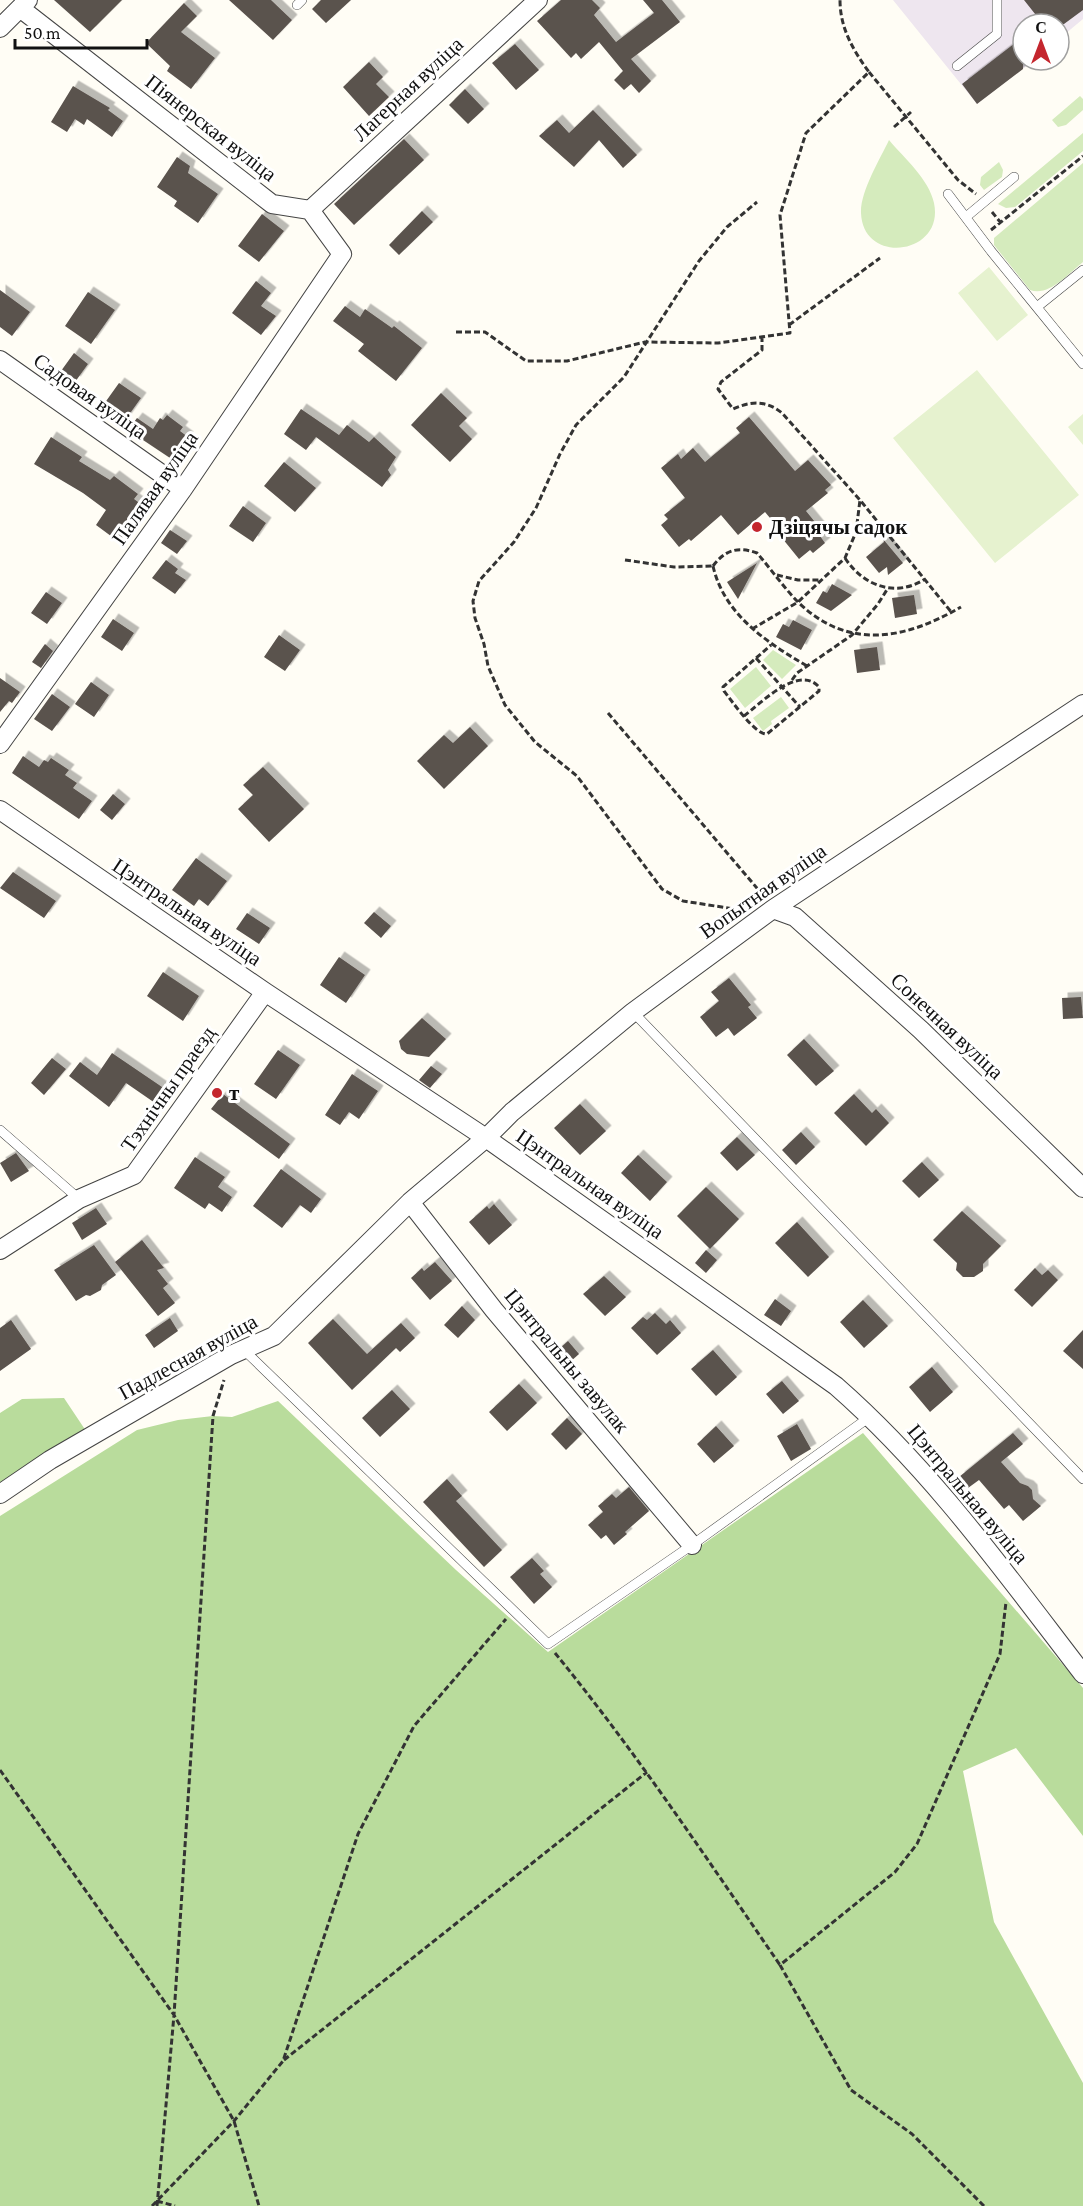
<svg xmlns="http://www.w3.org/2000/svg" width="1083" height="2206" font-family="'Crimson Pro',serif">
<defs>
<filter id="shadow"><feDropShadow dx="5.5" dy="-5.5" stdDeviation="0" flood-color="#0004"/></filter>
</defs>
<rect width="100%" height="100%" fill="#fffdf5"/>
<path fill="#eee6ef" d="M893,0H1083V19L1059,39V24H1023V60H1034L977,104Z"/>
<path fill="#d5ebbd" d="M1080,96L1083,99V110L1066,125L1058,127L1052,120Z
M1083,133V151L1015,207L1006,208L998,204Z
M889,140C904,158 929,179 934,203C945,255 863,266 861,213C860,192 880,159 889,140Z
M999,162L1003,170L1002,177L984,190L980,185L981,177Z
M1083,163V262C1069,273 1049,297 1030,290L994,245V238Z
M773,650L796,665L782,679L763,660Z
M756,667L771,686L745,708L730,689Z
M781,697L789,708L771,721L772,724L763,731L753,718Z"/>
<path fill="#b9dc9c" d="M64,1398L86,1431L0,1487V1413L22,1399Z
M278,1401L456,1570L548,1652L863,1433L1083,1688V1836L1016,1748L963,1771L994,1922L1083,2083V2206H0V1516L137,1430L178,1420L213,1416L232,1417Z"/>
<path fill="#e6f2cf" d="M989,267L1028,315L997,341L958,293Z
M977,370L1079,495L995,563L893,438Z
M1083,414V445L1068,427Z"/>
<path fill="#5a524d" filter="url(#shadow)" d="M54,0H122L90,32Z
M229,0H271L292,20L273,40Z
M321,0H351L326,23L312,9Z
M561,0H592L600,8L594,15L616,42L654,13L643,0H662L680,22L631,59L651,81L639,93L631,84L624,90L614,80L623,71L599,42L581,59L576,53L571,58L537,21Z
M1024,0H1083V10L1064,24H1043Z
M184,3L197,16L181,32L215,58L191,89L167,71L170,66L146,43Z
M1023,37V69L977,104L962,84Z
M515,44L539,70L516,90L492,63Z
M369,62L383,77L376,84L389,97L369,116L343,87Z
M73,86L110,108L108,110L123,121L112,137L87,119L84,125L75,119L67,132L51,122Z
M465,89L484,109L468,124L449,105Z
M593,110L637,155L623,168L599,140L574,167L539,136L557,120L569,133Z
M404,139L424,160L354,225L334,204Z
M177,157L190,166L188,173L218,194L198,223L174,206L177,201L157,187Z
M422,211L433,222L399,255L389,245Z
M262,214L284,231L259,262L238,246Z
M256,281L271,293L261,306L276,316L261,335L232,313Z
M0,290L30,312L12,336L0,327Z
M88,292L115,310L91,344L65,326Z
M345,306L360,317L365,309L392,328L394,326L422,348L396,381L358,351L364,344L333,321Z
M74,353L88,364L75,382L61,371Z
M119,383L141,398L126,419L104,404Z
M441,393L467,418L459,426L472,439L450,462L411,425Z
M301,409L339,435L347,425L369,442L374,437L396,457L388,470L391,475L382,487L316,437L306,450L284,434Z
M167,415L183,427L180,431L188,437L173,460L128,430L137,418L153,429L160,418L163,420Z
M749,417L795,471L808,460L831,485L825,490L828,493L806,511L824,533L820,536L825,543L813,553L810,550L799,559L782,538L785,536L765,512L738,535L721,515L691,541L689,539L679,547L661,525L668,519L664,515L685,498L661,468L678,454L681,459L693,448L705,462L740,433L736,428Z
M51,437L82,457L79,461L110,480L114,476L138,494L134,499L145,507L119,542L96,525L106,510L83,493L34,464Z
M284,462L316,488L295,512L264,486Z
M243,506L266,523L253,542L229,526Z
M170,530L187,541L177,554L161,543Z
M883,539L903,563L888,575L887,567L879,573L866,557L884,542Z
M166,560L178,569L175,573L186,580L175,594L152,578Z
M757,563L738,599L727,582Z
M832,584L852,595L831,611L816,603L823,591L827,593Z
M46,592L62,603L47,624L31,613Z
M914,595L917,614L895,618L892,598Z
M113,619L134,633L122,651L101,637Z
M793,620L812,630L801,650L776,637L783,624L789,627Z
M279,635L300,650L285,671L264,657Z
M45,644L53,651L41,668L32,662Z
M877,647L880,670L857,673L854,650Z
M0,678L20,692L12,703L9,701L0,712Z
M91,682L109,695L94,717L75,704Z
M52,694L70,707L52,731L34,719Z
M470,727L488,746L444,789L417,761L444,735L453,743Z
M23,756L39,767L44,760L48,762L51,758L69,770L65,775L77,783L73,788L92,801L79,819L12,773Z
M263,767L304,809L269,842L238,809L253,795L243,785Z
M113,794L125,804L112,820L100,810Z
M196,858L227,881L208,906L199,899L194,906L172,890Z
M13,872L56,901L44,918L0,888Z
M374,912L391,926L381,938L364,923Z
M247,913L270,928L259,944L236,929Z
M339,957L365,975L346,1003L320,985Z
M163,972L199,996L183,1021L147,996Z
M729,978L751,1005L748,1007L757,1018L734,1036L728,1028L716,1037L700,1017L719,1001L711,992Z
M1081,997L1083,1018L1063,1019L1062,998Z
M422,1018L446,1039L429,1057L407,1054L401,1049L399,1041Z
M804,1039L834,1071L816,1086L787,1055Z
M278,1050L300,1065L276,1099L254,1084Z
M112,1053L165,1089L155,1103L126,1083L109,1107L69,1076L80,1062L97,1075Z
M52,1058L66,1069L44,1095L31,1083Z
M431,1066L442,1074L430,1088L419,1080Z
M352,1074L378,1091L359,1119L349,1112L340,1125L325,1115Z
M223,1094L290,1144L279,1159L211,1109Z
M854,1094L872,1113L876,1109L889,1123L866,1146L834,1113Z
M580,1104L606,1131L580,1155L554,1128Z
M801,1132L815,1147L796,1165L782,1150Z
M737,1137L755,1155L737,1171L720,1153Z
M16,1153L29,1171L11,1182L0,1163Z
M638,1155L667,1182L650,1201L621,1173Z
M195,1157L225,1177L218,1187L232,1197L222,1212L209,1203L205,1209L174,1188Z
M922,1162L939,1180L919,1198L902,1181Z
M281,1169L321,1199L311,1213L300,1205L282,1228L253,1206Z
M706,1187L739,1219L710,1249L677,1216Z
M494,1204L512,1225L489,1245L469,1222L487,1206L489,1209Z
M96,1208L107,1224L82,1240L72,1223Z
M962,1211L1001,1246L983,1264V1271L974,1277H963L956,1270L957,1263L933,1240Z
M797,1222L829,1257L808,1277L775,1243Z
M142,1240L164,1268L157,1270L168,1284L163,1288L175,1303L158,1316L115,1262Z
M94,1245L116,1275L102,1285L101,1290L90,1296L86,1295L76,1301L54,1270Z
M706,1250L717,1260L706,1273L695,1263Z
M435,1262L452,1281L430,1300L411,1278L422,1268L424,1271Z
M1035,1268L1042,1275L1048,1270L1058,1280L1032,1307L1014,1290Z
M604,1276L626,1297L605,1316L583,1294Z
M775,1299L791,1311L781,1326L764,1315Z
M863,1300L888,1326L864,1348L840,1322Z
M462,1306L475,1320L458,1338L444,1325Z
M655,1313L666,1324L670,1320L681,1333L657,1355L631,1328L643,1317L647,1320Z
M170,1318L178,1331L154,1348L145,1335Z
M333,1319L367,1354L401,1323L415,1338L400,1352L396,1348L352,1390L308,1343Z
M11,1320L31,1349L0,1371V1328Z
M1083,1330V1369L1063,1351Z
M568,1341L579,1354L562,1369L551,1356Z
M713,1350L737,1377L716,1396L691,1369Z
M932,1367L953,1392L930,1412L909,1387Z
M782,1381L799,1401L783,1414L766,1394Z
M519,1384L537,1403L507,1431L489,1412Z
M392,1390L410,1409L380,1437L362,1418Z
M567,1418L582,1434L566,1450L551,1434Z
M797,1424L811,1449L791,1461L777,1436Z
M716,1426L734,1446L714,1463L697,1444Z
M1013,1433L1023,1444L1001,1462L1020,1483L1028,1486L1032,1490L1033,1499L1041,1506L1023,1521L1009,1505L1004,1509L979,1480L968,1488L959,1477Z
M447,1479L462,1496L456,1501L502,1550L484,1567L423,1502Z
M629,1487L649,1511L625,1532L627,1534L614,1545L606,1535L601,1539L588,1525L603,1512L598,1506L612,1494L616,1498Z
M532,1558L544,1571L540,1574L552,1587L534,1604L510,1577Z"/>
<g fill="none" stroke-linecap="round" stroke-linejoin="round">
<defs>
<path id="lane" d="M297,5L302,0
M957,66L997,34V0
M948,194L991,251L1083,364
M966,217L1014,177
M1037,307L1083,270
M633,1012L1083,1479
M0,1130L79,1199
M244,1350L548,1644L692,1545L871,1416"/>
<path id="street" d="M0,28L28,0
M310,210L538,0
M0,360L183,489
M0,744L183,489L342,254L310,210L272,204L20,8
M0,810L265,992L486,1138L836,1386C932,1470 1006,1574 1083,1674
M773,909L795,917L921,1030L1083,1188
M410,1202L494,1310L692,1545
M0,1250L79,1199L134,1175L265,992
M0,1494L50,1460L231,1355L274,1336L410,1202L486,1138L512,1112L633,1012L773,909L1083,704"/>
</defs>
<use href="#lane" stroke="#444" stroke-width="10"/>
<use href="#street" stroke="#444" stroke-width="20"/>
<path stroke="#333" stroke-width="3" stroke-dasharray="6 3" stroke-linecap="butt" d="M869,72L958,180L976,194
M894,127L911,112
M992,212L1001,223
M991,230L1083,156
M789,325L880,258
M456,332H485L526,361H567L645,342L718,343L790,333L780,215L806,133L869,72C853,50 840,28 840,0
M762,336V350L721,382L718,389L733,409C751,401 766,400 782,413L860,500L952,613
M845,558C863,586 896,598 925,579
M625,560L674,567L712,566
M713,566C725,550 738,546 757,553C771,569 784,588 799,603C849,651 906,639 961,607
M713,566C724,615 768,643 807,666
M777,575L798,580H821
M752,629L798,602L845,558L856,532L860,500
M756,658L800,707
M792,680L797,673L852,635L878,604L888,588
M608,713L762,894
M744,716C761,703 799,664 819,687V691L767,734C755,735 732,701 724,691L723,687L771,645
M741,910L683,901L662,889L577,776L535,742L505,705L488,666L484,644L475,618L473,601L479,581L514,542L536,508L560,454L576,425L624,377L699,261L727,227L757,202
M555,1653C636,1752 707,1859 780,1965
M0,1770L174,2015L234,2121L259,2206
M284,2060L647,1772
M157,2201L175,2206
M152,2206L234,2121L283,2061L358,1834L414,1726L506,1619
M157,2206L174,2015L213,1416L224,1380
M984,2206L912,2134L851,2090L780,1965L895,1872L917,1844L1000,1654L1006,1602"/>
<use href="#lane" stroke="#fff" stroke-width="9"/>
<use href="#street" stroke="#fff" stroke-width="18"/>
</g>
<g fill="#c4262e" stroke="#fff" stroke-width="2">
<circle cx="757" cy="527" r="6"/>
<circle cx="217" cy="1093" r="6"/>
</g>
<g text-anchor="middle" dominant-baseline="central" stroke-width="6" stroke-linejoin="round" paint-order="stroke">
<g font-size="21" fill="#111" stroke="#fff">
<text transform="translate(408 89) rotate(-43)">Лагерная вуліца</text>
<text transform="translate(211 128) rotate(38)">Піянерская вуліца</text>
<text transform="translate(90 396) rotate(35)">Садовая вуліца</text>
<text transform="translate(155 488) rotate(-55)">Палявая вуліца</text>
<text transform="translate(763 891) rotate(-35)">Вопытная вуліца</text>
<text transform="translate(187 912) rotate(34)">Цэнтральная вуліца</text>
<text transform="translate(947 1026) rotate(43)">Сонечная вуліца</text>
<text transform="translate(168 1089) rotate(-55)">Тэхнічны праезд</text>
<text transform="translate(590 1184) rotate(35)">Цэнтральная вуліца</text>
<text transform="translate(188 1357) rotate(-29)">Падлесная вуліца</text>
<text transform="translate(567 1361) rotate(50)">Цэнтральны завулак</text>
<text transform="translate(968 1494) rotate(50)">Цэнтральная вуліца</text>
</g>
<g font-size="21" font-weight="bold" fill="#111" stroke="#fff" text-anchor="start">
<text x="769" y="527">Дзіцячы садок</text>
<text x="229" y="1093">т</text>
</g>
</g>
<g transform="translate(1041 42)"><circle r="28" fill="#ffffff" stroke="#a0a0a0" stroke-width="1.5"/>
<path d="M0-4.5L10 22L0 15L-10 22Z" fill="#c4262e"/>
<text y="-9" font-size="16" font-weight="bold" text-anchor="middle" fill="#111111">С</text>
</g>
<path d="M15 39v9h132v-9" fill="none" stroke="#111111" stroke-width="3"/>
<text x="24" y="39" font-size="18" fill="#111111" stroke="#ffffff" stroke-width="4.5" paint-order="stroke">50 m</text>
</svg>
